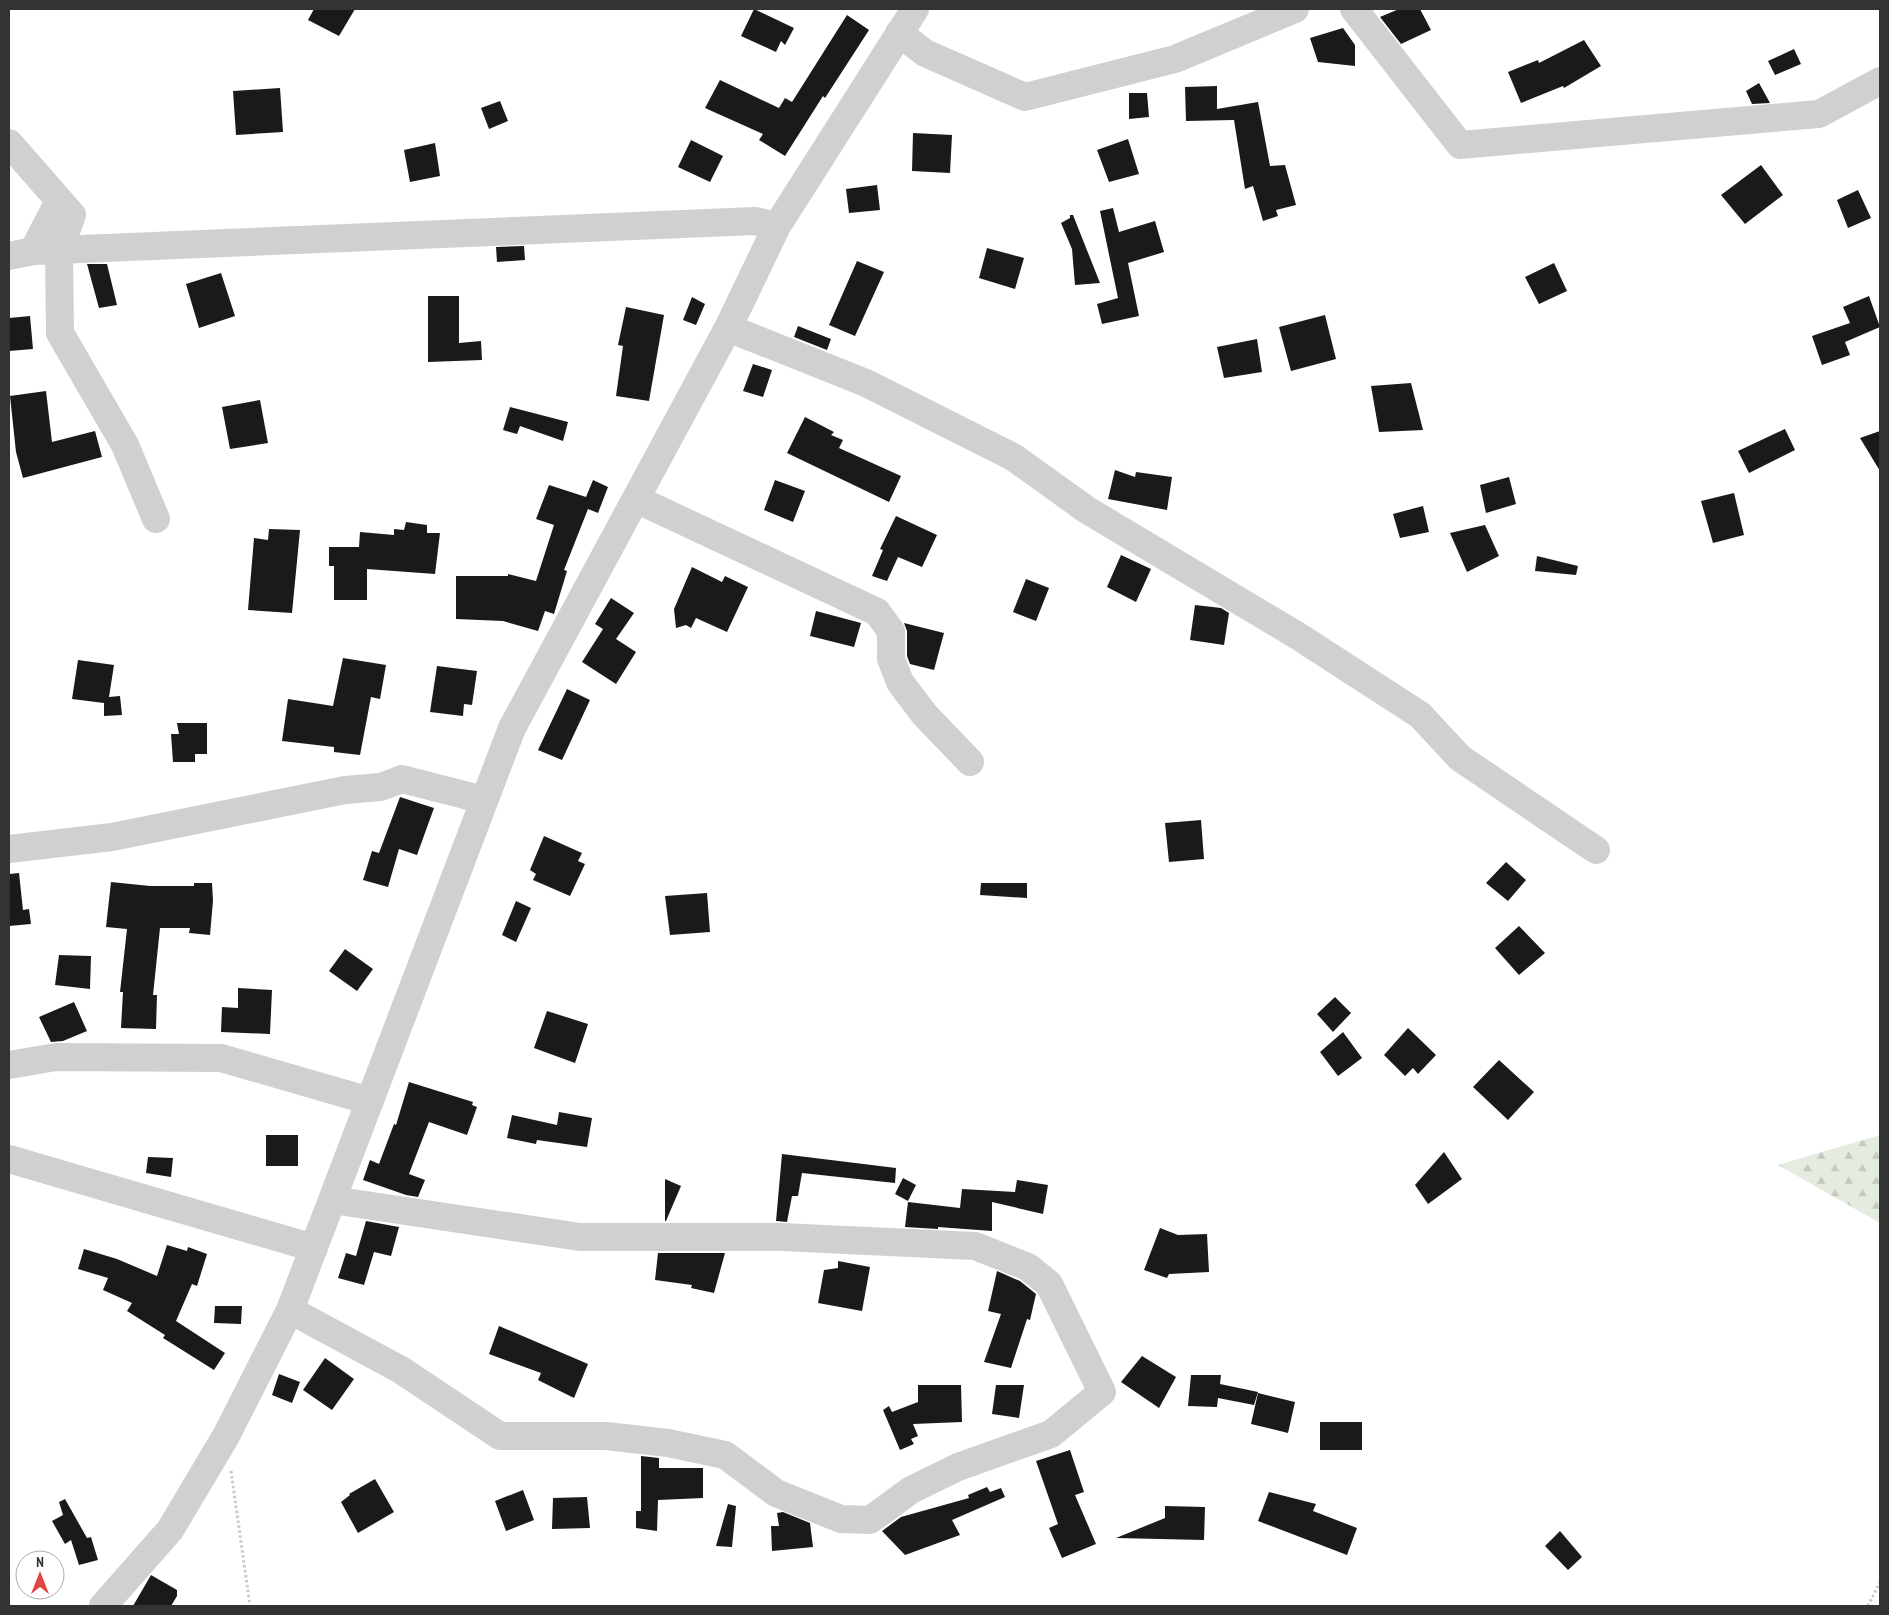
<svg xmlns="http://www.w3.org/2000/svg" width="1889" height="1615" font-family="'PT Sans Narrow',sans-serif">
<defs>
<pattern id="forest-firs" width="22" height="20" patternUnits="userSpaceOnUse" patternTransform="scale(1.25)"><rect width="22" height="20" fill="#e4ebdf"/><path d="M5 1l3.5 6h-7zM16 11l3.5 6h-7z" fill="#c4cac0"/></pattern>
</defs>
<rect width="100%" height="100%" fill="#fff"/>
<path fill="url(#forest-firs)" d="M1880,1135V1223L1778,1165Z"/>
<path fill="#1a1a1a" d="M314,9H355L339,36L308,20Z
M754,9L794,28L785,45L781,41L776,52L741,36Z
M1399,9H1420L1431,30L1401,44L1380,17Z
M847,15L869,30L825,98L823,96L785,156L759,140L763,134L705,108L720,80L779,108L785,98L792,102Z
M1343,28L1355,45V66L1318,62L1310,38Z
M1584,40L1601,66L1564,88L1563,86L1521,103L1508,72L1538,60L1539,63Z
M1794,49L1801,64L1775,75L1768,61Z
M1759,83L1770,103L1752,104L1746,91Z
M1217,86V109L1258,102L1270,166L1285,165L1296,205L1276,210L1278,216L1263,221L1253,186L1245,189L1234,120L1186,121L1185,87Z
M280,88L283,132L236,135L233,91Z
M1129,93H1147L1149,117L1129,119Z
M500,101L508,121L489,129L481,108Z
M913,133L952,135L950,173L912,171Z
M1128,139L1139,174L1109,182L1097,150Z
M691,140L723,156L710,182L678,167Z
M435,143L440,176L410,182L404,150Z
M1761,165L1783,195L1745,224L1721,195Z
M877,185L880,210L849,213L846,189Z
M1858,190L1871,218L1848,228L1837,200Z
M1113,208L1119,232L1155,221L1164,252L1128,263L1139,316L1102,324L1097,304L1118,298L1100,211Z
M1070,215H1073L1100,283L1075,285L1072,249L1061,223L1070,218Z
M524,246L525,260L497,262L496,247Z
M987,248L1024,258L1015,289L979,278Z
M857,261L884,272L855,336L829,325Z
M1554,263L1567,291L1539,304L1525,277Z
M87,264H107L117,305L99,308Z
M221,273L235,316L199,328L186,284Z
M428,296H459V343L481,341L482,360L428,362Z
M1869,296L1880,327L1845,342L1850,355L1822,365L1812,336L1850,323L1843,307Z
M692,297L705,304L696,325L683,320Z
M626,307L664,315L649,401L616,396L623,346L618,345Z
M1325,315L1336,359L1291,371L1279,327Z
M30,316L33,349L9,351V318Z
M798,326L831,339L827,350L794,337Z
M1257,339L1262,372L1224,378L1217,347Z
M753,364L772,370L763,397L743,391Z
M1411,383L1423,430L1379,432L1371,386Z
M46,391L52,442L95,431L102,457L23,478L16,452L10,396Z
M260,400L268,443L230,449L222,407Z
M510,407L568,422L563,441L520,426L517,434L503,430Z
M805,417L834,432L831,435L843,440L839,448L901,476L889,502L787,453Z
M1785,429L1795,450L1749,473L1738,451Z
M1880,431V471L1860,438Z
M1115,470L1135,477L1136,472L1172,477L1167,510L1108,499Z
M1509,477L1516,504L1486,513L1480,485Z
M593,480L608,487L598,513L588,509L564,570L567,571L554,614L545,611L538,631L503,621L456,619V576H508V574L536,581L554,525L536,519L549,485L586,497Z
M775,480L805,491L793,522L764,510Z
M1734,493L1744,535L1713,543L1701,501Z
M1423,506L1429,532L1400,538L1393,514Z
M896,516L937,535L922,567L898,557L887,581L872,576L883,550L880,549Z
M406,522L427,525V533H440L435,574L367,569V600H334V566H329V547H359L360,532L394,535V529L404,530Z
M1485,525L1499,556L1467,572L1450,533Z
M269,529L300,530L292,613L248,610L254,538L268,540Z
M1121,555L1151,569L1136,602L1107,587Z
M1537,556L1578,566L1576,575L1535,571Z
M692,567L722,582L725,576L748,587L727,632L696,618L691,628L686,625L676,628L674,609Z
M1026,579L1049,588L1036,621L1013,612Z
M611,598L634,613L616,639L636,652L616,684L582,662L603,629L595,624Z
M1195,605L1221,608L1229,613L1224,645L1190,640Z
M816,611L861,623L854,647L810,636Z
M904,623L944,633L934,670L910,664L907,656V631Z
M343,658L386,665L380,699L371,697L360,755L334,752V747L282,741L288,699L333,706Z
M78,660L114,665L109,697L120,696L122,715L104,716V703L72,699Z
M437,666L477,671L472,705L464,704L463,716L430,712Z
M567,689L590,700L562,760L538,750Z
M177,723H207V754H195V762H173L171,734H179Z
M400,797L434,808L417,855L399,849L388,887L363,880L372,851L379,853Z
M1201,820L1204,859L1169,862L1165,823Z
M544,836L582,853L578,861L585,864L570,896L533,880L536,874L530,870Z
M1506,862L1526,880L1508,901L1486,883Z
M19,873L23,910L29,909L31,924L9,926V874Z
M111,882L150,886H194V883H212L213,901L210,935L189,933L190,928H160L153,995H157L156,1029L121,1028L123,992H120L127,929L106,927Z
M981,883H1027V898L980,895Z
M707,893L710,932L670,935L665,896Z
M516,901L531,908L516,942L502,935Z
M1519,926L1545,953L1519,975L1495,948Z
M345,949L373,969L357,991L329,971Z
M59,955L91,956L90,989L55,985Z
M238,988L272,990L270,1034L221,1032L222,1007L238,1008Z
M1335,997L1351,1013L1333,1032L1317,1014Z
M74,1002L87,1031L63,1041L51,1042L39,1017Z
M547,1011L588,1024L575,1063L534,1048Z
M1408,1028L1436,1055L1418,1074L1413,1068L1405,1076L1384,1055Z
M1343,1032L1362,1058L1338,1076L1320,1052Z
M1499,1060L1534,1092L1508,1120L1473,1087Z
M409,1082L473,1102L472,1105L477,1107L467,1135L429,1122L409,1174L425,1180L418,1197L406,1195L363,1180L370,1160L379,1164L394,1124L396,1125Z
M559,1112L592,1118L587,1147L537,1140L536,1144L507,1138L512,1115L557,1125Z
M266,1135H298V1166H266Z
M1444,1152L1462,1179L1428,1204L1415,1185Z
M782,1154L896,1168L895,1183L802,1173L798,1196H792L787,1222L776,1221Z
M148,1157L173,1158L171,1177L146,1173Z
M903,1178L916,1185L908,1201L895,1194Z
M665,1179L681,1186L666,1221H665Z
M1017,1180L1048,1185L1043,1214L992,1202V1231L938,1227V1229L905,1227L908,1202L960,1208L962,1189L1015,1192Z
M366,1221L399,1227L391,1256L374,1252L364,1285L338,1278L346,1253L356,1256Z
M1160,1228L1178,1235L1207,1234L1209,1272L1169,1274L1167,1278L1144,1270Z
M167,1245L187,1251L188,1247L207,1254L197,1286L192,1284L176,1321L225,1353L214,1370L163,1338L165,1335L127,1311L132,1303L103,1290L108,1278L78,1269L84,1249L117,1259L157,1276Z
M658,1253H725L714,1293L691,1288L692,1285L655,1280Z
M838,1261L870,1267L862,1311L818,1303L824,1270L838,1268Z
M997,1271L1020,1281L1036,1294L1030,1320L1027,1319L1011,1368L984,1362L1001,1314L988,1311Z
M215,1306H242L241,1324L214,1323Z
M499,1326L588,1364L574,1398L538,1380L541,1373L489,1354Z
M1142,1356L1176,1377L1159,1408L1121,1382Z
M325,1358L354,1379L332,1410L303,1390Z
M279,1374L300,1382L292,1403L272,1395Z
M1191,1375H1221L1220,1384L1258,1392L1254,1405L1218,1398L1217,1407L1188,1406Z
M918,1385H961L962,1422L913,1424L918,1436L911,1439L914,1444L900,1450L883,1410L889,1406L892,1412L918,1402Z
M996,1385H1024L1019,1418L992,1414Z
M1258,1393L1295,1402L1288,1433L1251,1424Z
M1320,1422H1362V1450H1320Z
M1070,1450L1084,1492L1075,1495L1096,1544L1062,1558L1049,1528L1058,1524L1036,1461Z
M641,1456L659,1458V1468H703V1498L658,1500L657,1531L636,1528V1511H641Z
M375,1479L394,1512L358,1533L341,1502L350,1495L349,1494Z
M987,1487L990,1492L1001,1488L1005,1497L952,1520L960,1535L905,1555L882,1531L901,1517L969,1498L968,1495Z
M523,1490L534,1520L506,1531L495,1501Z
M1269,1492L1316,1504L1313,1511L1357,1528L1347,1555L1258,1521Z
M587,1497L590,1528L552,1529L553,1498Z
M65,1499L87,1538L91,1537L98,1560L79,1565L71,1540L65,1544L52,1521L63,1515L59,1502Z
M728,1504L736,1506L732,1547L716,1546Z
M1165,1506L1205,1507L1204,1540L1116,1538L1165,1518Z
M783,1512L810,1523L813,1547L772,1551L771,1526H779L777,1513Z
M1560,1531L1582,1557L1568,1570L1545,1546Z
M151,1575L177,1590V1596L171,1606H133Z"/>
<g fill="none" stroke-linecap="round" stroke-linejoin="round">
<path stroke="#cacaca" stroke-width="3" stroke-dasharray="2.5 2.5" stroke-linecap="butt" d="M231,1471L250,1606
M1868,1606L1880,1582"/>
<path stroke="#d0d0d0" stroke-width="28" d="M1354,9L1460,145L1819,114L1880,81
M899,33L925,53L1025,97L1175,59L1295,9
M9,143L72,215L59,251L60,333L125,445L156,519
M33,251L59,201
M9,256L33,251L755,221L777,226
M728,328L866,383L1013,457L1087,510L1298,636L1420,715L1460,758L1596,850
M636,499L877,612L891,631V659L900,682L924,714L970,762
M9,849L112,837L345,790L381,787L402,779L484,800
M9,1065L56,1057L221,1058L370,1101
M9,1159L314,1248
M290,1310L401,1370L500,1436H606L668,1443L725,1455L776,1493L841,1519L870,1520L911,1490L958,1467L1051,1434L1102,1392L1049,1284L1028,1267L975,1246L782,1237H580L332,1200
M103,1606L170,1530L226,1436L290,1310L512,728L728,328L777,226L915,9"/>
</g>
<rect width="1889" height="1615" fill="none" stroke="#333333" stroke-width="20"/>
<g transform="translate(40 1575)"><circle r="24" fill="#ffffff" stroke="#adadad"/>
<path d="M0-4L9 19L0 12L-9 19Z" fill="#e0453f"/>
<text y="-8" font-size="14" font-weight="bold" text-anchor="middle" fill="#333333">N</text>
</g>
</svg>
